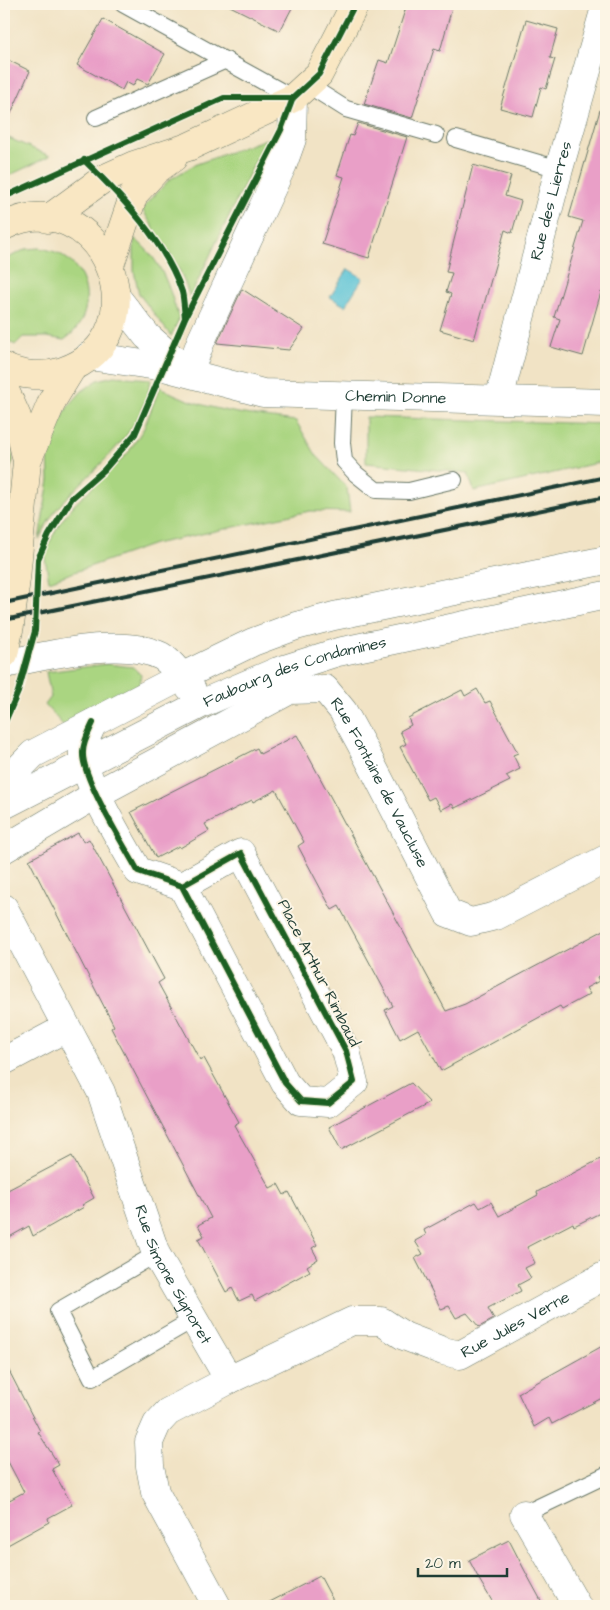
<svg xmlns="http://www.w3.org/2000/svg" width="610" height="1610" font-family="'Architects Daughter',sans-serif">
<rect width="100%" height="100%" fill="#fcf5e5"/>
<filter id="ink" filterUnits="userSpaceOnUse"><feTurbulence type="fractalNoise" baseFrequency=".02" numOctaves="2"/><feDisplacementMap in="SourceGraphic" scale="10" xChannelSelector="R" yChannelSelector="G"/><feConvolveMatrix kernelMatrix="1 2 1 2 8 2 1 2 1" color-interpolation-filters="sRGB"/></filter>
<filter id="wash" filterUnits="userSpaceOnUse"><feTurbulence type="fractalNoise" baseFrequency=".0096" numOctaves="4" result="noise"/><feDisplacementMap in="SourceGraphic" scale="20" xChannelSelector="R" yChannelSelector="G"/><feGaussianBlur stdDeviation="1.12" result="paint"/><feColorMatrix in="noise" values="0 0 0 0 0 0 0 0 0 0 0 0 0 0 0 0 0 1.4 0 .05"/><feComposite in="paint" operator="in"/></filter>
<g filter="url(#wash)">
<rect width="100%" height="100%" fill="#f1e3c5"/>
<path fill="#aad581" stroke="#64895a" d="M4,136L50,156L4,178Z
M266,139L190,297L181,273L142,209L169,180L194,165Z
M134,238C163,262 168,284 179,319L171,336L139,294L134,271Z
M40,248C49,250 59,252 66,258C94,279 93,321 64,340L47,337H23L15,345L4,338V260L26,249Z
M114,376L151,379C143,437 90,469 56,510C49,519 44,530 39,540L49,480L48,449L67,408L82,391L98,380Z
M160,387C203,411 249,415 296,421L316,455L347,488L350,512L310,511L154,544L49,581L44,553L59,524L74,505L128,453L144,428Z
M366,417L606,424V461L474,491L468,473L366,463Z
M4,420L13,460L6,482L4,477Z
M107,664L133,667L141,675L138,690L64,726L45,705L51,697L46,672Z"/>
<path fill="#59c2d6" stroke="#3c8085" d="M348,269L363,278L345,306L330,297Z"/>
<g id="blocks">
<path fill="#e99fc7" d="M226,4H294L280,31Z
M407,4H453L440,51L434,49L412,118L364,104L379,60L388,63Z
M103,19L165,54L148,84L137,79L133,86L126,82L122,90L77,65Z
M526,20L558,29L550,58L555,59L546,89L541,87L533,117L500,108Z
M4,58L30,71L4,129Z
M600,110L606,111V293L601,292L583,356L551,347L560,319L554,317L583,221L569,217Z
M358,123L407,137L369,258L322,244L344,177L337,175L350,135L353,136Z
M473,165L511,176L505,196L521,201L512,233L505,230L474,340L440,330L451,294L446,292L452,273L446,272Z
M242,289L304,329L289,350L217,343Z
M477,689L485,703L490,701L507,733L518,753L513,755L520,769L506,776L510,781L455,808L452,804L441,810L434,797L428,800L400,747L406,744L400,731L411,725L408,718L462,690L465,696Z
M297,735L446,1011L465,1004L606,929V972L597,977L599,981L586,988L590,994L562,1009L560,1006L441,1071L418,1029L400,1039L385,1010L393,1006L339,906L332,910L298,846L304,842L276,790L253,802L252,800L205,824L209,831L180,848L179,846L156,858L131,812L257,748L260,754Z
M78,833L84,842L89,839L164,979L158,983L200,1060L204,1058L239,1122L234,1125L270,1188L278,1184L284,1195L289,1192L317,1245L312,1248L318,1259L307,1266L310,1271L255,1301L252,1295L239,1301L232,1288L226,1292L198,1239L204,1236L198,1225L211,1218L111,1028L114,1026L29,860Z
M411,1083L430,1103L341,1150L329,1127Z
M72,1156L94,1198L82,1205L84,1207L33,1236L29,1226L4,1240V1192Z
M606,1156V1210L574,1226L573,1223L527,1247L535,1263L525,1268L531,1278L518,1285L521,1291L488,1308L494,1319L479,1327L467,1313L456,1318L449,1306L441,1309L415,1258L423,1254L415,1241L426,1235L424,1230L476,1202L480,1208L491,1202L499,1216L538,1195L537,1192Z
M606,1344V1396L552,1424L549,1418L534,1427L518,1393Z
M4,1361L40,1431L38,1432L59,1465L52,1469L72,1505L48,1518L49,1522L4,1547V1503L24,1492L4,1454Z
M509,1540L526,1573L544,1606H495L480,1581L469,1560Z
M320,1576L336,1606H262Z"/>
</g>
</g>
<g filter="url(#ink)">
<use href="#blocks" fill-opacity="0" stroke="#687767" stroke-width="1"/>
<g fill="none" stroke-linecap="round" stroke-linejoin="round">
<defs>
<path id="service" d="M123,4L293,98
M308,85L346,109L436,135
M96,118L226,60
M456,139L559,169
M344,395L342,443L344,461L356,474L376,490L409,491L454,480
M156,1254L58,1311L92,1378L194,1319
M524,1514L606,1475"/>
<g id="minor">
<path d="M189,373L201,341L283,164L292,139L293,98"/>
<path id="s1" d="M499,399L559,169L606,4"/>
<path d="M4,664C46,656 121,636 161,656C173,663 183,680 192,690"/>
<path d="M93,723C89,732 83,742 83,752C81,777 125,847 138,871L182,886L285,1083L301,1101L328,1103L354,1082L346,1051L241,853L182,886"/>
<path d="M4,784L33,754L181,677L253,642L296,626L334,616L606,560"/>
<path id="s2" d="M4,805L203,703L278,671L338,652L606,595"/>
<path id="s3" d="M4,849L97,794L290,690L325,689L343,711L361,744L448,913L471,922L496,916L606,859"/>
<path id="s4" d="M4,908L101,1092L156,1254L229,1380L168,1412L157,1424L149,1442L150,1466L155,1492L217,1606"/>
<path d="M4,1061L66,1028"/>
<path id="s5" d="M229,1380L352,1321H381L404,1336L443,1351L460,1355L606,1275"/>
<path d="M524,1514L577,1606"/>
</g>
<g id="tertiary">
<path d="M117,298L147,336L188,372"/>
<path id="s6" d="M89,356L164,367L263,393L606,403"/>
</g>
<path id="secondary" d="M48,219L103,179L134,165L188,147L293,98L319,74L355,4
M4,226C101,177 167,335 63,371C44,377 22,377 4,367
M110,265L134,194L156,170L173,158
M4,388L17,417L27,461
M4,654L10,625L16,579L27,461L53,399L72,368"/>
</defs>
<use href="#service" stroke="#687767" stroke-width="18"/>
<use href="#minor" stroke="#687767" stroke-width="29"/>
<use href="#tertiary" stroke="#687767" stroke-width="29"/>
<use href="#secondary" stroke="#687767" stroke-width="29"/>
<use href="#service" stroke="#fff" stroke-width="16"/>
<use href="#minor" stroke="#fff" stroke-width="28"/>
<use href="#tertiary" stroke="#fff" stroke-width="28"/>
<use href="#secondary" stroke="#f9e7c3" stroke-width="28"/>
<path stroke="#1f3d34" stroke-width="4" d="M4,603L606,477
M4,620L606,497"/>
<defs>
<path id="cycleway" d="M84,160C120,195 166,243 182,292C184,300 184,310 185,318
M4,197L224,98H293
M93,723C89,732 83,742 83,752C81,777 125,847 138,871L182,886L285,1083L301,1101L328,1103L354,1082L346,1051L241,853L182,886
M4,724L18,692L35,631L38,559L49,535L72,498L104,470L135,434L185,318L281,130L293,98L319,74L355,4"/>
</defs>
<use href="#cycleway" stroke="#fcf5e5" stroke-width="9"/>
<use href="#cycleway" stroke="#1b5e20" stroke-width="6"/>
</g>
</g>
<g text-anchor="middle" dominant-baseline="central" stroke-width="4" stroke-linejoin="round" paint-order="stroke">
<g font-size="16" fill="#1f3d34" stroke="#fcf5e5">
<text stroke="none"><textPath href="#s1" startOffset="205">Rue des Lierres</textPath></text>
<text stroke="none"><textPath href="#s6" startOffset="311">Chemin Donne</textPath></text>
<text stroke="none"><textPath href="#s2" startOffset="321">Faubourg des Condamines</textPath></text>
<text stroke="none"><textPath href="#s3" startOffset="471">Rue Fontaine de Vaucluse</textPath></text>
<text transform="translate(319 973) rotate(63)">Place Arthur Rimbaud</text>
<text stroke="none"><textPath href="#s4" startOffset="405">Rue Simone Signoret</textPath></text>
<text stroke="none"><textPath href="#s5" startOffset="315">Rue Jules Verne</textPath></text>
</g>
</g>
<rect width="610" height="1610" fill="none" stroke="#fcf5e5" stroke-width="20"/>
<path d="M418 1568v8h89v-8" fill="none" stroke="#1f3d34" stroke-width="2.5"/>
<text x="425" y="1568" font-size="15" fill="#1f3d34" stroke="#fcf5e5" stroke-width="4" paint-order="stroke">20 m</text>
</svg>
